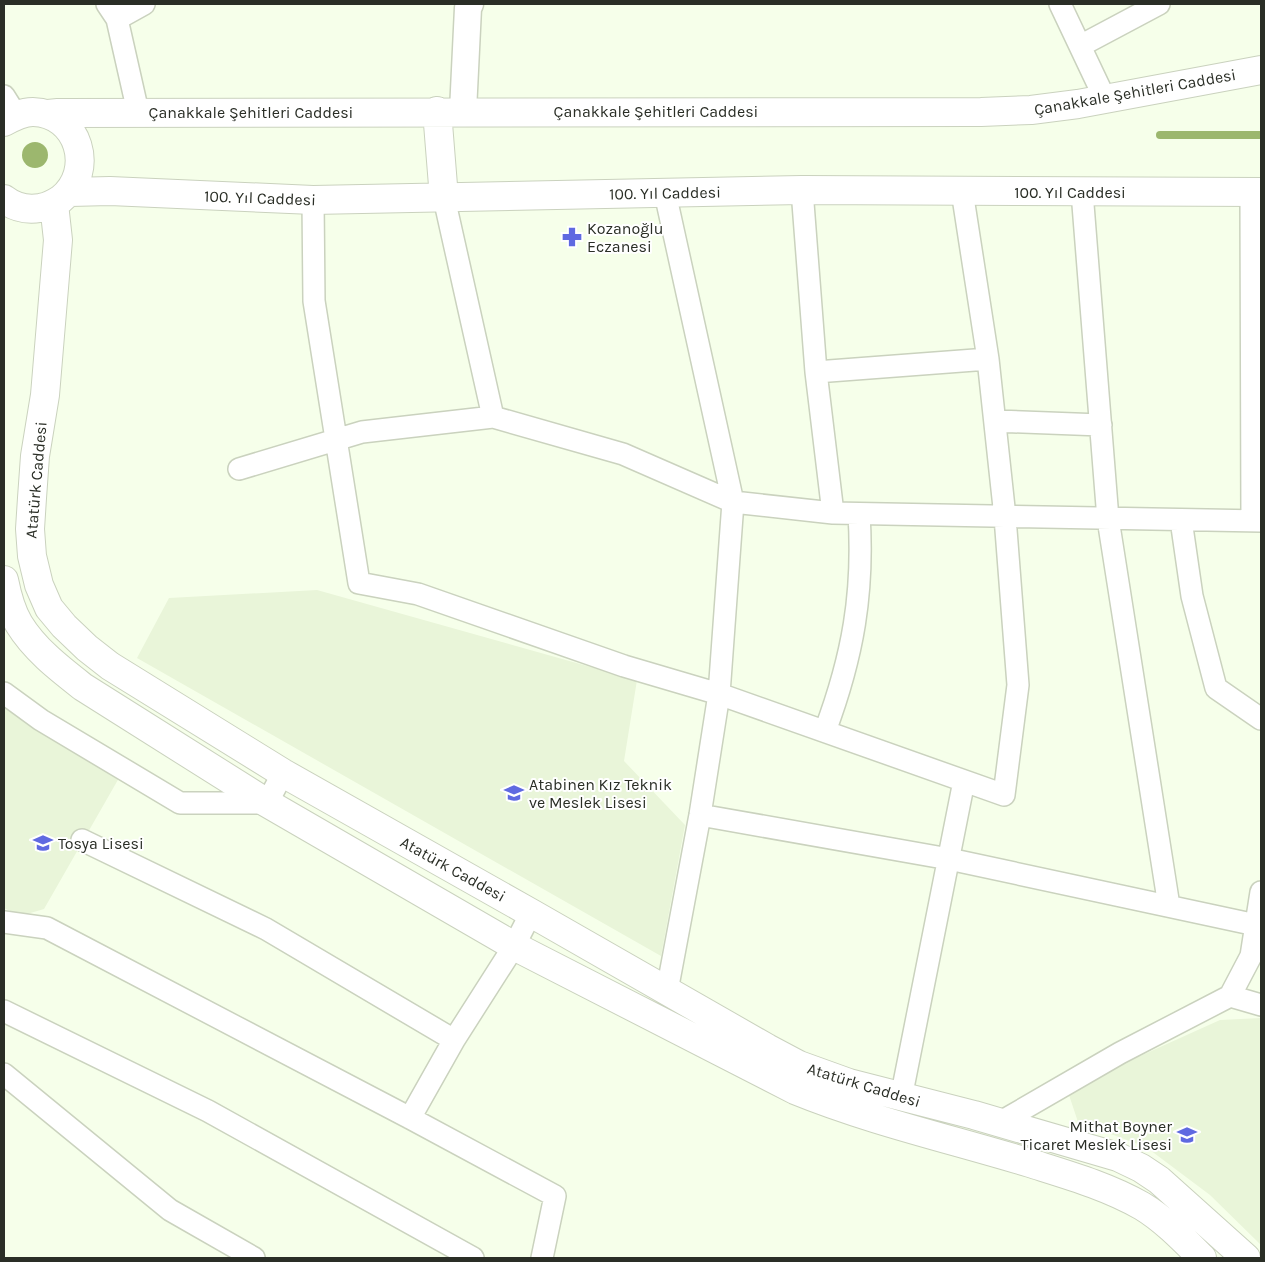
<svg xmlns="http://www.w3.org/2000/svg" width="1265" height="1262" font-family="Karla,sans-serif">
<rect width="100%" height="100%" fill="#f6ffea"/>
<path fill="#e9f5d9" d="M317,590L637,680L624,761L685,825L661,956L137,658L169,598Z
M4,708L119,778L44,909L20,916L4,908Z
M1261,1018V1245L1210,1195L1146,1147L1078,1122L1067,1089L1220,1020Z"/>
<path fill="#9cb76e" d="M22 155a13 13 0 1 1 26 0a13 13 0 1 1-26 0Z"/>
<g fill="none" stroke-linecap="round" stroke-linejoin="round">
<path stroke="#9cb76e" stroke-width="8" d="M1160,135H1261"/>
<defs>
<path id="minor" d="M107,4L117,19L138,112
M1060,4L1105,99
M117,19L144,4
M1080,46L1159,4
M4,96L16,115
M802,190L816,372L833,513
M1082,192L1108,519L1169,906
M1251,192L1252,521
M665,193L733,502L719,694L700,815L667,991
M444,198L493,417
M313,200L314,301L359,583L418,594L624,666L719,694L1004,795L1018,685L1005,517L988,359L962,191
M816,372L988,359
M995,421L1101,425
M239,469L362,432L493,417L623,454L733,502L833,513L1261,521
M1181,520L1192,596L1216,688L1261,719
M4,693L41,720L180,803H267L283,773
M825,731C853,656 864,593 859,514
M700,815L949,859L1256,925
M82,840L266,929L454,1040
M4,922L47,928L410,1118L555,1196L542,1258
M1230,996L1261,1005
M4,1011L208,1111L473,1258
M4,1074L170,1210L254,1258
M901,1098L964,781
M410,1118L454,1040L514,946L531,913
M999,1123L1120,1053L1230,996L1251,956L1261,892"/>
<path id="tertiary" d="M463,111L468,8L470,4"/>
<path id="secondary" d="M437,111L444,198
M48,114L58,113L981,112L1031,110L1078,104L1261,70
M4,122C13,117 22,112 33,112C79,113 96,171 61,199C55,203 48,207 40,208C27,210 14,207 4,199
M70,192L110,191L313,200L802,190L1261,192
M54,204L58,240L45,395L35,456L32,498L30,529L32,556L39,585L49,608L64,626L87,648L110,666L283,773L531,913L767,1048L799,1065L849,1083L974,1115L1118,1157L1141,1168L1159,1180L1246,1258
M4,580C7,595 11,611 19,624C35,650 60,669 83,687L267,803L514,946L795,1090C871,1121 951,1139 1030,1163C1068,1175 1107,1186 1142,1206C1165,1220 1184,1240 1202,1258"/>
</defs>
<use href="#minor" stroke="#cad2be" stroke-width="24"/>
<use href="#tertiary" stroke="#cad2be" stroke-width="29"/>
<use href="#secondary" stroke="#cad2be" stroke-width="30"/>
<use href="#minor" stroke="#fff" stroke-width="21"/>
<use href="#tertiary" stroke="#fff" stroke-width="26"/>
<use href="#secondary" stroke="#fff" stroke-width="28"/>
</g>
<defs>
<symbol id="pharmacy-bare" viewBox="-9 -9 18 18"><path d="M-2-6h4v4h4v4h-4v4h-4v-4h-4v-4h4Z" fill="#5f69e1" stroke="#fff" stroke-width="2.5" paint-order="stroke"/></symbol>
<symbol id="school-bare" viewBox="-9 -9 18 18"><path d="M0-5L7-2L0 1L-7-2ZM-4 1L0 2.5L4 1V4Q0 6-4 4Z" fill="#5f69e1" stroke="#fff" stroke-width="2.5" paint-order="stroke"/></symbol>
</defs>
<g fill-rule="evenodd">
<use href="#pharmacy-bare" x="558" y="223" width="28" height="28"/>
<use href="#school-bare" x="500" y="779" width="28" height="28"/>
<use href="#school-bare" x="29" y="829" width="28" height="28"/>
<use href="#school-bare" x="1173" y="1121" width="28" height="28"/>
</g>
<g text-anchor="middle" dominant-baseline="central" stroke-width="4" stroke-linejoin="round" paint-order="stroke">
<g font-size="16" fill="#2a2e26" stroke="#fff">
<text transform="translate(1135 92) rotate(-10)">Çanakkale Şehitleri Caddesi</text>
<text x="656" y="111">Çanakkale Şehitleri Caddesi</text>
<text x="251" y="112">Çanakkale Şehitleri Caddesi</text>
<text x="1070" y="192">100. Yıl Caddesi</text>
<text transform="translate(665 193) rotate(-1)">100. Yıl Caddesi</text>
<text transform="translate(260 198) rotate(2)">100. Yıl Caddesi</text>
<text transform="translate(36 480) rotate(-85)">Atatürk Caddesi</text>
<text transform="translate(453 869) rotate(29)">Atatürk Caddesi</text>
<text transform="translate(864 1085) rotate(17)">Atatürk Caddesi</text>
</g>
<g font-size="16" fill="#2a2e26" stroke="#fff" text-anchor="start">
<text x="587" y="228">Kozanoğlu<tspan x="587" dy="18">Eczanesi</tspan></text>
<text x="529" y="784">Atabinen Kız Teknik<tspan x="529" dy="18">ve Meslek Lisesi</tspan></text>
<text x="58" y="843">Tosya Lisesi</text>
<text x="1172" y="1126" text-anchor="end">Mithat Boyner<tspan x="1172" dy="18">Ticaret Meslek Lisesi</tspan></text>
</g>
</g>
<rect width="1265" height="1262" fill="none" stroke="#2a2e26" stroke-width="10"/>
</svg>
